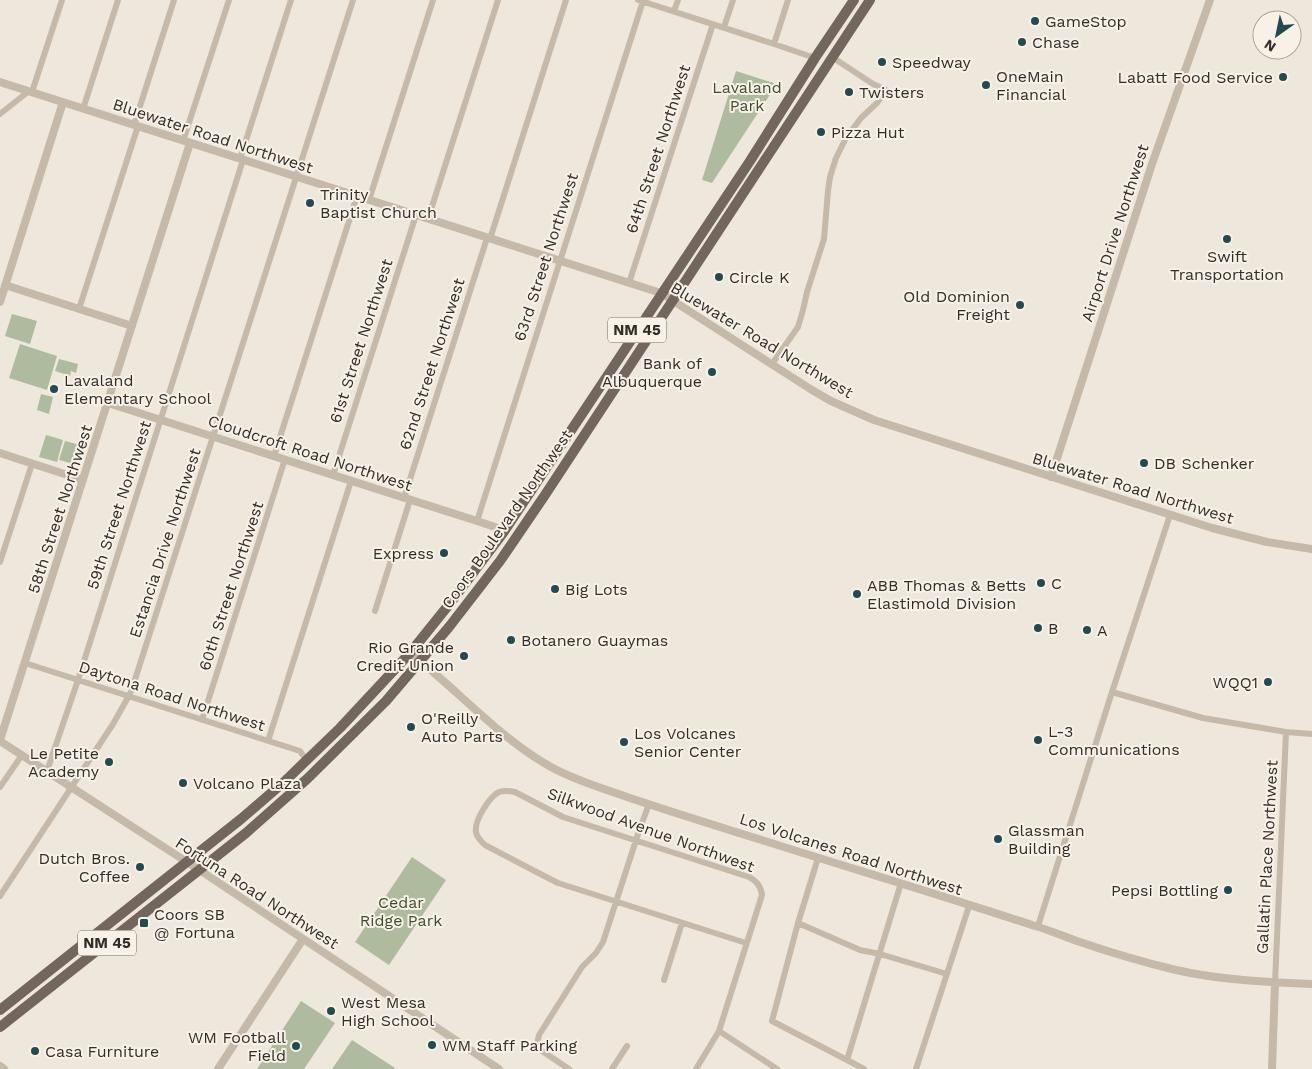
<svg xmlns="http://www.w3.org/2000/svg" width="1312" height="1069" font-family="'Work Sans',sans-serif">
<rect width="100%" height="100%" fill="#eee8dc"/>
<path fill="#afbb9e" d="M736,71L777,84L712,183L702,180Z
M12,314L37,321L30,344L5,336Z
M20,344L57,356L47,390L9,378Z
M59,359L78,364L76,373L71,371L70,376L55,371Z
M41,394L53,397L49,414L37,410Z
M46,435L63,440L57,462L39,457Z
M65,441L80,445L74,464L59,460Z
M412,857L446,880L389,965L355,942Z
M301,1001L335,1023L304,1069H257Z
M352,1040L395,1068L394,1069H332Z"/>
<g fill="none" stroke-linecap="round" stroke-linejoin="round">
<path stroke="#c5b9aa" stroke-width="6" d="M638,0L774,44L815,58
M674,11L678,0
M724,27L733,0
M774,44L788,0
M32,92L62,0
M83,109L118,0
M0,114L29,91
M134,125L174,0
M183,141L229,0
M240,159L291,0
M369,200L433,0
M428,219L498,0
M490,239L566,0
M629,283L713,24
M79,309L138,126
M772,364L798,327L803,310L807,292L824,239L828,191L830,177L836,158L846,138L861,118L877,103L886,90L873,84L832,57
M274,456L357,196
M333,475L416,215
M404,498L487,238
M477,521L643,1
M0,562L32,464
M375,611L410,500
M25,663L300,751L307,761
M1112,692L1203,718L1286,732L1312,734
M202,720L285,459
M268,741L351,481
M47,771L78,680L243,160
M0,787L22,755
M818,858L798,923L772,1021L847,1060L901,883
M0,896L113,724L131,692L353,0
M798,923L860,950L880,954L947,974
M1038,926L1112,692L1170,515
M664,980L682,923
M1275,983L1286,732
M719,1031L777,1069
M847,1060L864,1069
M569,1069L539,1049L537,1044L539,1035L582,967L596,953L603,942L638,834L649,804
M612,1069L627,1046
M696,1069L719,1031L762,895C761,886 757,881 749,877L563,817L515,792C509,791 505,790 499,792C489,797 474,821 476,832C477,838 481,841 485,845L550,879L558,883L746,943
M916,1069L969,906"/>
<path stroke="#c5b9aa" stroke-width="8" d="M0,82L661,293L812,390L831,401L874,420L1212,528L1267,542L1312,549
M5,285L132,326
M0,302L63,102
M108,403L477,521L495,527L503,533
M0,453L83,480
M1051,477L1152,164L1210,0
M410,653C457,689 499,738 551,767C576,781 605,789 633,799C684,816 736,832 787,848C870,874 953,899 1035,926C1049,930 1063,936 1077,941C1109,952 1142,962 1176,970C1220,980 1266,982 1312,984
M0,740L190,143
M0,741L207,875L499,1069
M0,1066L4,1069
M218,1069L303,939
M1272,1069L1275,983"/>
<path stroke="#73665c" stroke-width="10" d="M0,1010L241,819L284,782L340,728L410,653L451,602L503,533L750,161L815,58L854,0
M0,1027L246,833L307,779L386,701L449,627L500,561L545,495L870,0"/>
</g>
<g fill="#24494f" stroke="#f7f1e8" stroke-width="2">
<circle cx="1035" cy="21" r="5"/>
<circle cx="1022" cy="42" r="5"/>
<circle cx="882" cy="62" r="5"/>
<circle cx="1283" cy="77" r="5"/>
<circle cx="986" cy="85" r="5"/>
<circle cx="849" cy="92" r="5"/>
<circle cx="821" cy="132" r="5"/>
<circle cx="310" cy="203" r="5"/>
<circle cx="1227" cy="239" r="5"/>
<circle cx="719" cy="277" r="5"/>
<circle cx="1020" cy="305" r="5"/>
<circle cx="712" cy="372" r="5"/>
<circle cx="54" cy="389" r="5"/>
<circle cx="1144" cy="463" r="5"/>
<circle cx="444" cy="553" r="5"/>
<circle cx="1041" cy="583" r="5"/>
<circle cx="555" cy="589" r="5"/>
<circle cx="857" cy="594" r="5"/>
<circle cx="1038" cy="628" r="5"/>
<circle cx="1087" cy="630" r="5"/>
<circle cx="511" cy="640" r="5"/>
<circle cx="464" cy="656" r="5"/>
<circle cx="1268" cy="682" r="5"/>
<circle cx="411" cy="727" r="5"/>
<circle cx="1038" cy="740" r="5"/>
<circle cx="624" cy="742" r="5"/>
<circle cx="109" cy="762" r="5"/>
<circle cx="183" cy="783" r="5"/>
<circle cx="998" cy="839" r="5"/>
<circle cx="140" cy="867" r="5"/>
<circle cx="1228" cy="890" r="5"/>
<rect x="139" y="918" width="10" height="10" rx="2.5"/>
<circle cx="331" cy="1011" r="5"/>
<circle cx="432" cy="1045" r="5"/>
<circle cx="296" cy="1046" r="5"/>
<circle cx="35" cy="1051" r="5"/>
</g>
<g text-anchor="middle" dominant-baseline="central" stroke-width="4" stroke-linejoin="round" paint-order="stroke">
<g fill="#f7f1e8" stroke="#6e6862" stroke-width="1">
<rect x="608" y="317.5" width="58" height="25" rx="4"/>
<rect x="78" y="930.5" width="58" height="25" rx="4"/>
</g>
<g font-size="15" font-weight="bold" fill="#332d28">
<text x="637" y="330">NM 45</text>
<text x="107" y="943">NM 45</text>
</g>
<g font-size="16" fill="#332d28" stroke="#f7f1e8" text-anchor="start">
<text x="1045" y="21">GameStop</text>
<text x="1032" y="42">Chase</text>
<text x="892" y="62">Speedway</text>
<text x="996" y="76">OneMain<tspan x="996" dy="18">Financial</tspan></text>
<text x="1273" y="77" text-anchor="end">Labatt Food Service</text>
<text x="859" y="92">Twisters</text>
<text x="831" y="132">Pizza Hut</text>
<text x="320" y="194">Trinity<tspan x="320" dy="18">Baptist Church</tspan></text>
<text x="1227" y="256" text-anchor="middle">Swift<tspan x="1227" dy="18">Transportation</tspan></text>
<text x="729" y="277">Circle K</text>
<text x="1010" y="296" text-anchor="end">Old Dominion<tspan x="1010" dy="18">Freight</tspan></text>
<text x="702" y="363" text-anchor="end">Bank of<tspan x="702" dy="18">Albuquerque</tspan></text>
<text x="64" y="380">Lavaland<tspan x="64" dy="18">Elementary School</tspan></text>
<text x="1154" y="463">DB Schenker</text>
<text x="434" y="553" text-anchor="end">Express</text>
<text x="1051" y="583">C</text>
<text x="867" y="585">ABB Thomas &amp; Betts<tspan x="867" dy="18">Elastimold Division</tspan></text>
<text x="565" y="589">Big Lots</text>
<text x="1048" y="628">B</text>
<text x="1097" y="630">A</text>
<text x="521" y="640">Botanero Guaymas</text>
<text x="454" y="647" text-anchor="end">Rio Grande<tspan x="454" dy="18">Credit Union</tspan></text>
<text x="1258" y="682" text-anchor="end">WQQ1</text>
<text x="421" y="718">O'Reilly<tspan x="421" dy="18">Auto Parts</tspan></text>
<text x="1048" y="731">L-3<tspan x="1048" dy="18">Communications</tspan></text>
<text x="634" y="733">Los Volcanes<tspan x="634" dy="18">Senior Center</tspan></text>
<text x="99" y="753" text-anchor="end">Le Petite<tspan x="99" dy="18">Academy</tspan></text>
<text x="193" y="783">Volcano Plaza</text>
<text x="1008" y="830">Glassman<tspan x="1008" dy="18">Building</tspan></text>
<text x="130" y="858" text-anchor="end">Dutch Bros.<tspan x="130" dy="18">Coffee</tspan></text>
<text x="1218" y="890" text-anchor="end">Pepsi Bottling</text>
<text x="154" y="914">Coors SB<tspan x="154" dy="18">@ Fortuna</tspan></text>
<text x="341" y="1002">West Mesa<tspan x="341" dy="18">High School</tspan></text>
<text x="286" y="1037" text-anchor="end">WM Football<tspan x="286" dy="18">Field</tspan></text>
<text x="442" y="1045">WM Staff Parking</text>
<text x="45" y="1051">Casa Furniture</text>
</g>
<g font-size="16" fill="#404e30" stroke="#f7f1e8">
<text x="747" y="87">Lavaland<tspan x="747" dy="18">Park</tspan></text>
<text x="401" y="902">Cedar<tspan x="401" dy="18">Ridge Park</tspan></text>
</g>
<g font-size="16" fill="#332d28" stroke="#f7f1e8">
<text transform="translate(213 136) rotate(18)">Bluewater Road Northwest</text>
<text transform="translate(658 149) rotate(-72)">64th Street Northwest</text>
<text transform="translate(1115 233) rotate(-72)">Airport Drive Northwest</text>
<text transform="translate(546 257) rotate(-72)">63rd Street Northwest</text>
<text transform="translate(762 340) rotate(31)">Bluewater Road Northwest</text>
<text transform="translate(361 341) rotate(-72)">61st Street Northwest</text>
<text transform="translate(432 364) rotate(-72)">62nd Street Northwest</text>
<text transform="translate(310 453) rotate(18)">Cloudcroft Road Northwest</text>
<text transform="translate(1133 488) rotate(17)">Bluewater Road Northwest</text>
<text transform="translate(119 505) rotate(-72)">59th Street Northwest</text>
<text transform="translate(60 509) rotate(-72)">58th Street Northwest</text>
<text transform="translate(507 519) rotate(-55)">Coors Boulevard Northwest</text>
<text transform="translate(165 543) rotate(-72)">Estancia Drive Northwest</text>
<text transform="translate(231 586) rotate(-72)">60th Street Northwest</text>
<text transform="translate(172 696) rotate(18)">Daytona Road Northwest</text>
<text transform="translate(651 830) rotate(20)">Silkwood Avenue Northwest</text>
<text transform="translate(851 854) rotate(18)">Los Volcanes Road Northwest</text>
<text transform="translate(1267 857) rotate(-87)">Gallatin Place Northwest</text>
<text transform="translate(257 893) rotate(33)">Fortuna Road Northwest</text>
</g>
</g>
<g transform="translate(1277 35) rotate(213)"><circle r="24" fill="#f7f1e8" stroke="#a9a39b"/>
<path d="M0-4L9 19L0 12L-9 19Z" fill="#24494f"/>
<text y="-8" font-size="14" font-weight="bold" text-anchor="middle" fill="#332d28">N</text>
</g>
</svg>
